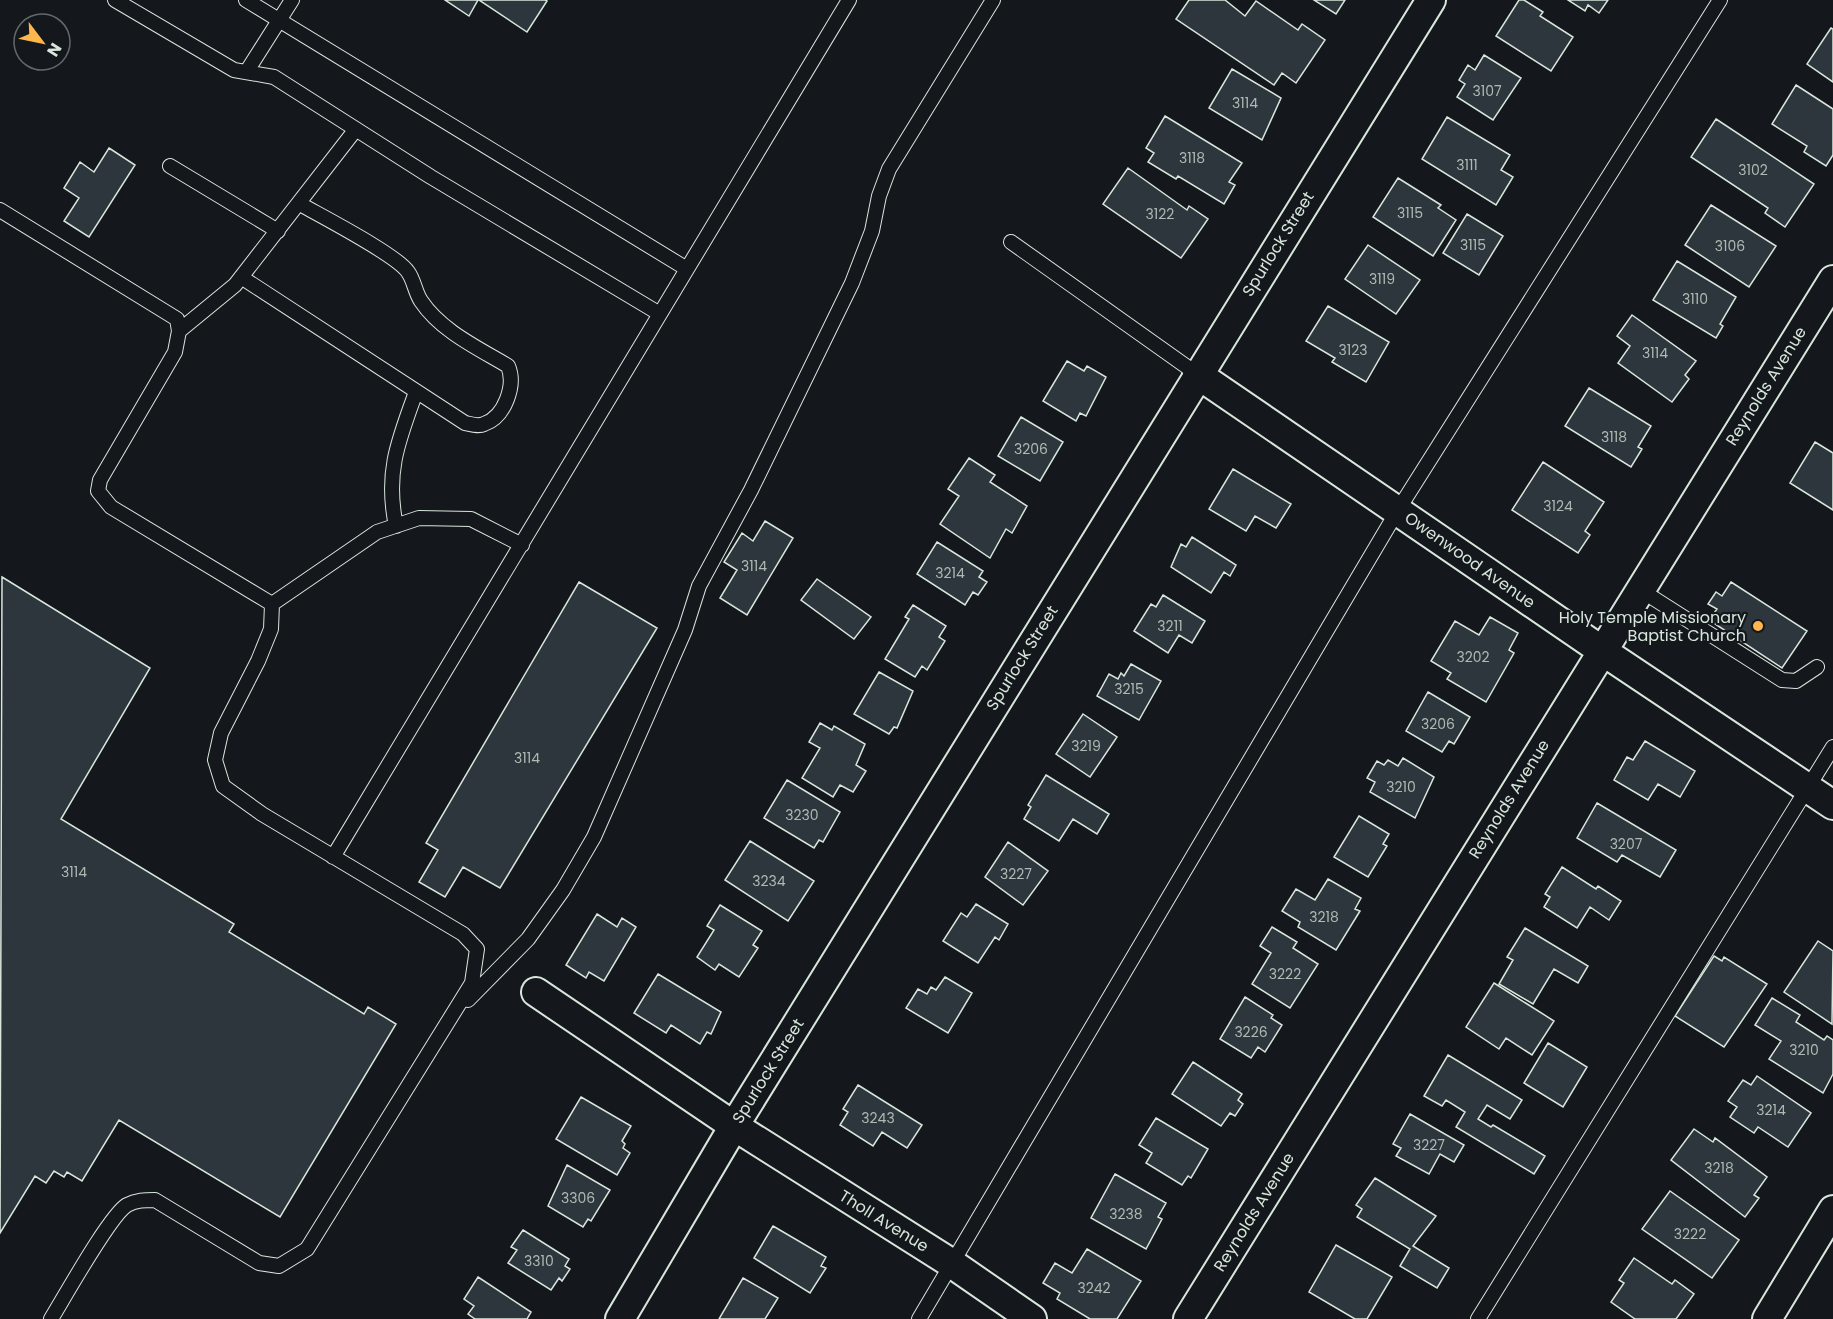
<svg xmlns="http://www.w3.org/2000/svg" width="1833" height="1319" font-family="Poppins,sans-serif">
<rect width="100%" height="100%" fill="#14181c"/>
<path fill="#2c363c" stroke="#d8e6dc" stroke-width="1.5" d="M445,0H478L469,16Z
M479,0H545L547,1L527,32Z
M1189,0H1225L1245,16L1256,1L1298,30L1302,24L1325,40L1296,83L1282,73L1274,85L1176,19Z
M1314,0H1345L1336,14Z
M1519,0H1524L1543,12L1540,16L1573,37L1551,71L1496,36Z
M1568,0H1608L1599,13L1588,5L1585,11Z
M1831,28L1833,29V82L1807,64Z
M1484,55L1521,78L1493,120L1457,97L1465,84L1459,80L1468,65L1475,70Z
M1232,69L1281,98L1262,140L1209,108Z
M1796,85L1833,109V155L1826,166L1804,152L1807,146L1772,124Z
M1165,116L1242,163L1229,182L1235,185L1224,204L1178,176L1176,179L1148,162L1154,153L1146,148Z
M1447,117L1510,155L1501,170L1513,177L1496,205L1422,159Z
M1716,119L1814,184L1785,227L1765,213L1768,208L1691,157Z
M109,148L135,165L89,237L64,221L79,198L64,188L80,162L94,172Z
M1128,168L1187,210L1189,206L1208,219L1181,258L1103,204Z
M1398,178L1441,205L1438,208L1456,220L1433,256L1373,217Z
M1711,205L1776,246L1749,287L1685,245Z
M1467,214L1503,236L1479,275L1443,253Z
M1368,245L1420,280L1396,314L1345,279Z
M1677,261L1736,297L1720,324L1723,326L1716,338L1653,300Z
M1328,306L1389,342L1366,382L1332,362L1335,358L1306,341Z
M1632,315L1696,361L1685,375L1689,379L1672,402L1618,363L1630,346L1617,336Z
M1067,361L1084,371L1087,366L1106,377L1086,416L1080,413L1076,421L1043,401Z
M1589,388L1651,426L1638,447L1642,449L1631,467L1565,426Z
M1021,417L1063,442L1040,481L998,456Z
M1815,442L1833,453V510L1790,483Z
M969,458L995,475L990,482L1027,506L1012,533L1006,529L990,558L940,524L959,496L948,489Z
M1543,462L1604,502L1585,531L1590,535L1578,553L1512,510Z
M1233,469L1291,504L1276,528L1255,516L1246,531L1209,509Z
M765,521L793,538L747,615L720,598L737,570L724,562L742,533L753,541Z
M1192,537L1236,565L1230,576L1224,572L1211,593L1171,567L1181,544L1186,547Z
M937,542L983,571L979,577L987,582L978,595L973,592L965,605L917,574Z
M2,577L150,668L61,819L234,924L229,932L364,1014L368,1007L396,1024L280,1217L119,1120L82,1181L67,1172L64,1177L54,1171L46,1183L35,1176L0,1233Z
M817,579L871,617L854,639L801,600Z
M579,582L657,628L500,888L463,867L445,897L419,882L438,850L426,843Z
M1731,582L1807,631L1782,668L1709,620L1717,609L1708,604L1716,592L1722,596Z
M1163,595L1205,621L1192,643L1179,635L1168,653L1134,631L1151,604L1156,607Z
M913,605L946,626L939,637L945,641L927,670L922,666L915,677L885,659L909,619L905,617Z
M1490,617L1518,633L1509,650L1514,653L1486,702L1447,679L1451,673L1431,661L1455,621L1479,635Z
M1131,664L1161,681L1139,720L1097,696L1109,674L1118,679L1121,673L1124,676Z
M879,672L913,691L897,728L894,727L889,734L854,714Z
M1428,692L1470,717L1454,744L1449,741L1442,752L1406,731Z
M1083,714L1117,737L1090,777L1056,754Z
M820,723L832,730L834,726L865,744L856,765L866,771L853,792L840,785L833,797L802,778L820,748L809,742Z
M1645,741L1695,771L1680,797L1658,784L1648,800L1614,780L1627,757L1633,760Z
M1403,758L1434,777L1415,818L1370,792L1375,782L1367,778L1377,761L1384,765L1388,760L1398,766Z
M1046,775L1109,814L1097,834L1073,819L1059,841L1024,819L1031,807L1028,805Z
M787,780L840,812L823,842L819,840L814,848L764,818Z
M1597,803L1676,850L1660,877L1622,855L1617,862L1577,838Z
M1359,816L1389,834L1383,844L1387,846L1368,877L1334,857Z
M750,841L814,881L788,921L725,880Z
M1008,842L1048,871L1023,905L985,877Z
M1562,867L1596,889L1598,886L1621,901L1609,920L1590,907L1577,928L1544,907L1550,897L1545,894Z
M1328,879L1361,898L1355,909L1360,911L1336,950L1298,927L1300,922L1282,911L1296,889L1315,900Z
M976,904L1008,924L999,940L995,937L978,963L943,941L961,913L967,917Z
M720,905L762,931L753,945L758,948L739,977L719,964L715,970L697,957L714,930L707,926Z
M597,914L617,927L622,918L636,927L604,981L589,972L586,978L566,965Z
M1272,927L1297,942L1293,948L1318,964L1290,1008L1252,984L1271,953L1260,946Z
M1525,928L1588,966L1578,983L1554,969L1533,1004L1499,984L1513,960L1507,957Z
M1818,941L1833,951L1832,1024L1784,992Z
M1714,956L1722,961L1724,957L1767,984L1724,1047L1675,1016Z
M658,974L721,1012L711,1034L707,1032L700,1044L671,1025L666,1033L634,1013Z
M945,977L972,993L948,1033L906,1008L918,989L927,994L931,987L936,990Z
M1494,983L1554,1021L1532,1055L1506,1038L1499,1049L1466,1027Z
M1245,997L1273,1015L1271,1018L1282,1025L1265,1052L1258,1047L1251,1058L1220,1039Z
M1772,998L1800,1015L1796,1022L1824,1040L1827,1036L1833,1040V1074L1823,1093L1769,1059L1781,1041L1755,1025Z
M1548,1043L1587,1067L1563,1107L1524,1083Z
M1448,1055L1522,1100L1510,1119L1487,1105L1478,1119L1491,1127L1493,1125L1545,1156L1534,1174L1456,1127L1465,1112L1446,1100L1442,1106L1424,1096Z
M1193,1062L1242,1094L1238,1100L1243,1104L1235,1116L1230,1113L1221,1126L1172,1094Z
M1757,1076L1811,1113L1788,1147L1758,1127L1754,1133L1730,1117L1737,1107L1728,1101L1743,1080L1751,1085Z
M858,1085L922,1125L907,1148L882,1132L873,1146L840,1125L848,1112L843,1109Z
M581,1097L631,1126L622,1141L625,1144L623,1148L630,1153L617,1175L556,1139Z
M1410,1114L1464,1145L1454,1162L1440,1154L1429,1174L1396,1156L1401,1148L1393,1144Z
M1156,1118L1208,1149L1191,1178L1188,1176L1182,1185L1146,1163L1152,1153L1139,1145Z
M1694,1129L1713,1142L1715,1138L1767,1177L1754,1195L1759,1198L1745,1217L1671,1160Z
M567,1165L610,1190L591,1221L588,1219L583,1227L548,1206Z
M1115,1174L1166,1203L1158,1217L1162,1219L1146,1249L1091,1218Z
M1375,1178L1436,1216L1413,1246L1449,1268L1437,1288L1400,1266L1410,1249L1357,1217L1362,1209L1356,1205Z
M1670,1191L1739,1240L1712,1278L1642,1229Z
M773,1226L826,1257L821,1266L826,1268L810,1293L754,1258Z
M523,1230L569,1259L565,1266L570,1269L562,1281L559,1278L551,1290L508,1263L517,1250L511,1247Z
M1336,1245L1392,1277L1367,1319H1355L1309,1292Z
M1087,1249L1141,1281L1117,1319H1090L1057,1299L1060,1293L1043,1283L1055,1263L1072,1273Z
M1634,1258L1672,1284L1675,1280L1694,1294L1676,1319H1635L1611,1302L1624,1283L1619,1280Z
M478,1277L531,1312L527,1319H475L468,1314L474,1306L464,1299Z
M743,1278L778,1298L765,1319H719Z"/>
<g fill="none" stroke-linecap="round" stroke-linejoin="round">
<defs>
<path id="lane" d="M115,0L234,70L274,77L431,177L660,314
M246,0L687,269
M247,71L292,0
M170,166L278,231
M0,210L177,319L179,331L175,352L100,480L98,491L111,507L272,604
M1011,242L1197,374
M241,277L465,423C471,424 478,427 484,424C505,417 516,385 508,366C478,348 441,331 421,301C415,292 414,280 408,272C397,255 321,216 300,204
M179,331L235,285L356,129
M396,526C385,473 398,441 416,392
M1639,589L1782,680L1796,681L1817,667
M272,604L377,532L419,518L471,519L522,545
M333,857L849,0
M468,1000L528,939L563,890L594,837L685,630L699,586L751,490L852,283L872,231L879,196L889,169L993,0
M51,1319C64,1298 110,1215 127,1205C136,1200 145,1200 155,1200L259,1263L279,1266L307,1249L472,983L477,949L463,934L262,814L223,786L215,760L221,733L258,661L271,629L272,604
M919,1319L1398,510L1720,0
M1478,1319L1833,747"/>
<path id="street" d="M1197,374L1601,650L1833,805
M536,992L734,1126L951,1263L1032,1319
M620,1319L734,1126L1431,0
M1188,1319L1833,280
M1767,1319L1833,1210"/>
</defs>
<use href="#lane" stroke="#d8e6dc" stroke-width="16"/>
<use href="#street" stroke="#d8e6dc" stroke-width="32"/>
<use href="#lane" stroke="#14181c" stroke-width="14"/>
<use href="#street" stroke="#14181c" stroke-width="28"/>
</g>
<circle fill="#ffb74d" stroke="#14181c" stroke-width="2" cx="1758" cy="626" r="6"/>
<g text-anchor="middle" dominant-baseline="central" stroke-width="4.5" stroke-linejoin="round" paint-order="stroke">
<g font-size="14" fill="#adbab4">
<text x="1487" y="91">3107</text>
<text x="1245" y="103">3114</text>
<text x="1192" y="158">3118</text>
<text x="1467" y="165">3111</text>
<text x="1753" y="170">3102</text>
<text x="1410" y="213">3115</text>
<text x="1160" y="214">3122</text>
<text x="1473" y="245">3115</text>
<text x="1730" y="246">3106</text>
<text x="1382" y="279">3119</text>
<text x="1695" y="299">3110</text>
<text x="1353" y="350">3123</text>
<text x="1655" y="353">3114</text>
<text x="1614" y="437">3118</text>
<text x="1031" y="449">3206</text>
<text x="1558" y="506">3124</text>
<text x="754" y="566">3114</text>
<text x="950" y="573">3214</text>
<text x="1170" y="626">3211</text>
<text x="1473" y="657">3202</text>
<text x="1129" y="689">3215</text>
<text x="1438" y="724">3206</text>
<text x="1086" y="746">3219</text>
<text x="527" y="758">3114</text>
<text x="1401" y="787">3210</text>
<text x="802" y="815">3230</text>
<text x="1626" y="844">3207</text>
<text x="74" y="872">3114</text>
<text x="1016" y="874">3227</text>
<text x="769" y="881">3234</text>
<text x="1324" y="917">3218</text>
<text x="1285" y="974">3222</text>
<text x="1251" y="1032">3226</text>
<text x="1804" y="1050">3210</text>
<text x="1771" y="1110">3214</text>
<text x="878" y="1118">3243</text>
<text x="1429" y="1145">3227</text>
<text x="1719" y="1168">3218</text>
<text x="578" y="1198">3306</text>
<text x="1126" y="1214">3238</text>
<text x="1690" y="1234">3222</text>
<text x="539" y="1261">3310</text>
<text x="1094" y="1288">3242</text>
</g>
<g font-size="16" fill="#d8e6dc" stroke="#14181c">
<text transform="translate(1278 244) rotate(-58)">Spurlock Street</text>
<text transform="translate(1766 386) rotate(-58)">Reynolds Avenue</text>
<text transform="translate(1470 560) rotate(35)">Owenwood Avenue</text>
<text transform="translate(1022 658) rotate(-58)">Spurlock Street</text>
<text transform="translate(1509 799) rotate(-58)">Reynolds Avenue</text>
<text transform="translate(768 1071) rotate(-58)">Spurlock Street</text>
<text transform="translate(1254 1212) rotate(-58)">Reynolds Avenue</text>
<text transform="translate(884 1221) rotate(32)">Tholl Avenue</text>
</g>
<g font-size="16" fill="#d8e6dc" stroke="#14181c" text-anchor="end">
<text x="1746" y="617">Holy Temple Missionary<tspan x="1746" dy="18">Baptist Church</tspan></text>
</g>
</g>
<g transform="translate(42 42) rotate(122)"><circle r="28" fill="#14181c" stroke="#626a69" stroke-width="1.5"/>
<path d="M0-4.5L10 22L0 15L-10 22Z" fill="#ffb74d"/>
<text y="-9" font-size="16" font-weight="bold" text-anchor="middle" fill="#d8e6dc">N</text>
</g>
</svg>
